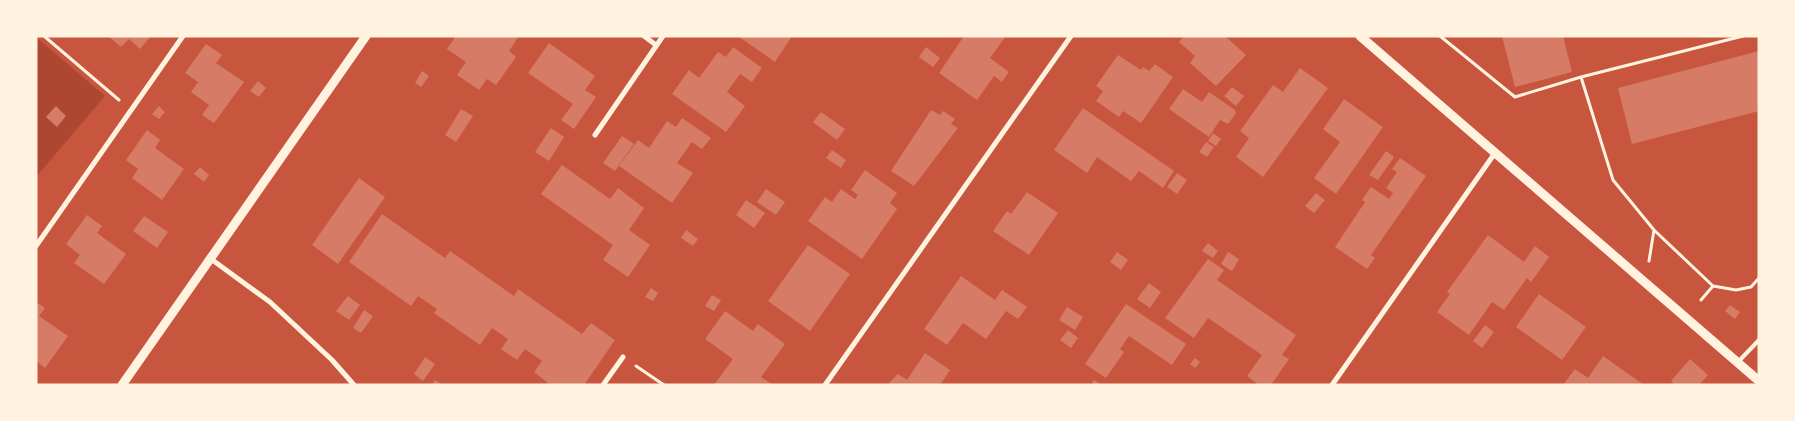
<svg xmlns="http://www.w3.org/2000/svg" width="1795" height="421" font-family="'Work Sans',sans-serif">
<rect width="100%" height="100%" fill="#c8553d"/>
<path fill="#ae4732" d="M36,37L105,96L36,177Z"/>
<path fill="#d67c66" d="M108,36H151L140,49L129,39L121,47Z
M456,36H519L509,51L516,57L496,85L487,79L479,90L457,75L466,62L447,49Z
M738,36H792L775,62Z
M964,36H1006L990,58L1009,72L1002,82L994,76L977,100L939,73Z
M1184,36H1225L1246,55L1216,86L1190,63L1195,56L1179,42Z
M1502,36H1563L1572,72L1515,87Z
M549,43L595,76L585,90L596,97L574,129L561,120L573,104L528,73Z
M206,44L222,55L216,63L244,82L214,123L202,115L209,105L191,92L198,82L185,73Z
M733,47L762,68L752,82L740,74L727,92L745,106L726,132L672,94L689,70L699,78L718,52L726,57Z
M926,47L940,58L933,67L919,57Z
M1759,51V111L1632,144L1618,88Z
M1118,55L1141,70L1143,67L1149,71L1155,64L1173,77L1141,123L1123,111L1119,117L1096,101L1103,91L1096,86Z
M1300,68L1328,88L1263,177L1236,157L1249,138L1240,131L1273,85L1283,92Z
M422,71L429,76L421,87L415,83Z
M258,81L266,88L259,97L250,91Z
M1232,87L1244,96L1236,106L1224,96Z
M1183,89L1202,102L1209,92L1235,110L1236,113L1228,124L1220,120L1209,137L1169,109Z
M1344,99L1383,127L1336,194L1314,178L1340,142L1323,129Z
M56,106L66,116L57,127L46,117Z
M159,106L165,112L159,119L152,114Z
M1083,108L1174,171L1163,188L1139,171L1131,181L1097,157L1087,173L1054,150Z
M461,109L473,116L456,142L445,135Z
M931,110L940,115L943,111L955,119L951,124L958,128L914,186L891,171Z
M821,112L845,129L837,140L813,122Z
M682,118L711,138L702,149L692,142L677,163L693,173L672,203L619,166L638,140L649,148L667,121L676,127Z
M551,128L564,137L549,161L535,152Z
M147,130L160,140L155,148L184,169L162,200L132,178L138,169L126,160Z
M1213,133L1221,139L1216,146L1208,141Z
M622,136L634,144L615,171L603,163Z
M1206,142L1214,147L1207,157L1199,152Z
M832,150L846,160L841,168L826,158Z
M1386,151L1394,157L1378,180L1369,175Z
M1400,158L1426,176L1371,255L1375,258L1367,269L1335,247L1365,202L1362,200L1371,187L1389,199L1393,193L1386,188L1397,172L1392,169Z
M562,165L610,199L618,188L644,208L629,230L650,245L628,277L603,260L613,245L541,194Z
M200,167L209,175L204,182L194,174Z
M865,170L897,193L890,203L897,209L862,259L808,221L825,197L832,202L841,189L855,199L858,195L851,190Z
M1177,173L1187,180L1177,194L1167,187Z
M359,178L385,197L338,264L312,245Z
M766,189L785,202L776,215L757,202Z
M1027,192L1058,213L1029,255L993,231L1007,211L1011,214Z
M1316,193L1325,200L1314,213L1305,206Z
M746,200L765,213L754,228L736,215Z
M382,214L445,258L450,251L514,296L518,289L582,334L591,323L615,340L584,385H547L548,383L534,372L542,361L525,349L517,360L501,349L508,339L492,328L480,345L434,313L437,309L418,296L411,306L349,262Z
M87,215L102,226L97,233L126,254L104,284L74,263L80,255L66,244Z
M144,216L168,232L157,248L133,231Z
M686,230L698,239L693,246L681,238Z
M1488,235L1524,262L1535,246L1549,257L1531,282L1527,278L1504,310L1492,302L1469,335L1437,312L1450,294L1447,292Z
M1208,243L1218,251L1213,258L1202,251Z
M808,245L850,274L810,331L768,301Z
M1117,252L1128,260L1121,270L1110,262Z
M1228,252L1239,259L1232,271L1221,264Z
M1208,259L1224,270L1217,280L1296,335L1282,355L1289,359L1271,385H1259L1247,376L1262,355L1208,318L1194,338L1165,318Z
M961,276L995,300L1002,290L1027,307L1018,319L1006,311L986,339L963,323L947,345L924,329Z
M1149,283L1161,292L1150,308L1137,299Z
M651,288L658,293L653,301L645,297Z
M1539,294L1586,327L1562,360L1516,327Z
M712,295L721,300L714,311L705,306Z
M348,296L360,305L349,320L336,311Z
M36,302L45,308L39,316L68,336L45,368L36,361Z
M1126,304L1186,344L1172,365L1129,336L1120,349L1124,352L1106,378L1085,364Z
M1730,305L1740,312L1735,319L1725,311Z
M1067,307L1083,317L1075,330L1059,320Z
M364,310L373,316L361,333L353,328Z
M725,311L753,331L758,324L785,344L761,377L773,385H714L733,359L705,339Z
M1485,325L1494,332L1482,348L1473,341Z
M1068,330L1078,338L1071,348L1060,340Z
M925,353L950,370L940,385H887L898,374L907,380Z
M1603,356L1644,385H1563L1575,369L1588,378Z
M425,357L435,364L423,381L414,374Z
M1195,358L1200,362L1195,368L1190,364Z
M1690,359L1708,375L1699,385H1671L1673,383L1671,381Z
M435,380L443,385H432Z
M1094,380L1102,385H1091Z"/>
<g fill="none" stroke-linecap="round" stroke-linejoin="round">
<path stroke="#fff3e0" stroke-width="3" d="M44,36L119,100
M1440,36L1515,97L1581,77
M1654,230L1713,286L1736,290L1751,287L1759,278
M1649,261L1654,230L1613,180L1581,77L1743,36
M1701,300L1713,286
M636,366L664,385"/>
<path stroke="#fff3e0" stroke-width="4" d="M1738,362L1759,340"/>
<path stroke="#fff3e0" stroke-width="5" d="M644,36L656,45
M595,135L663,36
M36,246L183,36
M211,259L270,302L332,360L354,385
M603,385L623,357
M825,385L1071,36
M1332,385L1495,153"/>
<path stroke="#fff3e0" stroke-width="9" d="M1360,36L1759,381
M122,385L366,36"/>
</g>
<rect width="1795" height="421" fill="none" stroke="#fff3e0" stroke-width="75"/>
</svg>
